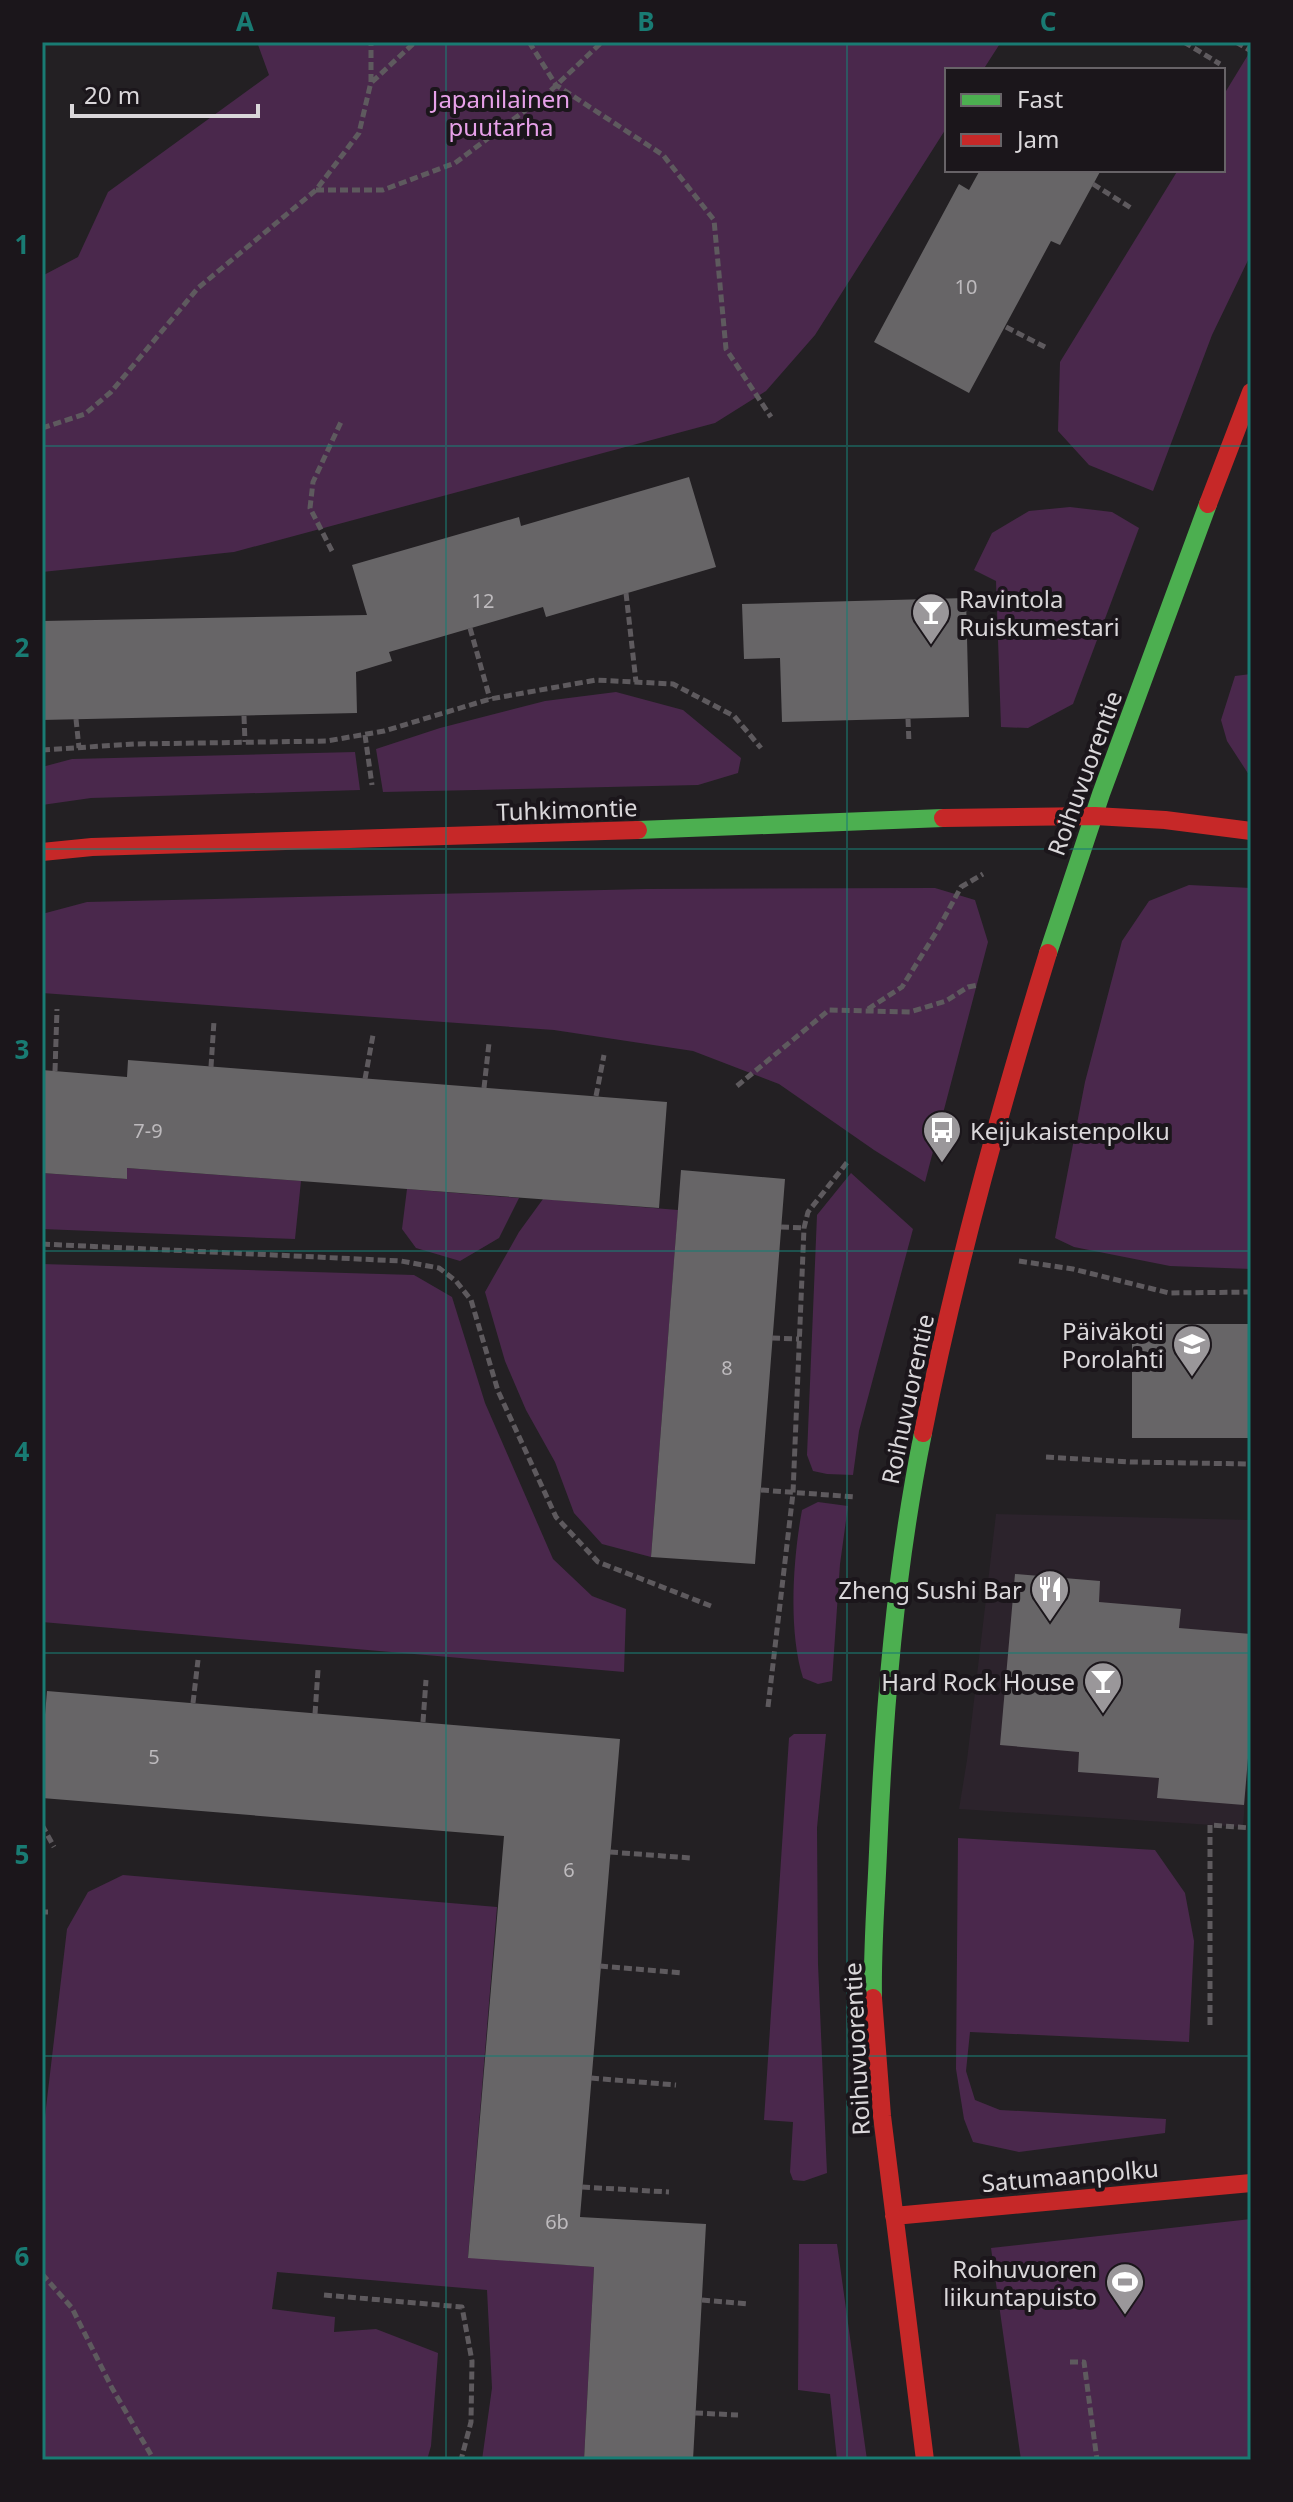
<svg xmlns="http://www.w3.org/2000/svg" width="1293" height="2502" font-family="'Noto Sans',sans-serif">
<rect width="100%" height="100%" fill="#232023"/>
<path fill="#2c232c" d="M996,1514L1251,1520V1723L1243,1827L959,1809L967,1760Z"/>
<path fill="#4a284c" d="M257,42H1001L983,70H947V127L815,335L766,391L715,423L234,552L42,572V276L78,257L108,192L269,75Z
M1251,50V254L1212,335L1153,491L1089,465L1058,431L1060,362L1178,170H1223V96Z
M1070,507L1112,512L1139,528L1073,704L1028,728L1001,727L996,581L974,570L992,533L1029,511Z
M1251,674V778L1227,741L1221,720L1235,676Z
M616,692L683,710L741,758L738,773L698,785L383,792L376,749L440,728L545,701Z
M355,752L360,790L91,798L42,805V767L72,759Z
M1189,885L1251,888V1269L1170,1266L1074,1247L1055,1238L1085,1082L1122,941L1149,901Z
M935,888L975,900L988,942L925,1182L874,1150L779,1084L693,1051L554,1030L42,993V914L87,902L646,889Z
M127,1168L301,1181L295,1239L42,1229V1173L126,1179Z
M851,1173L913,1229L859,1431L853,1475L827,1474L813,1471L807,1455L817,1215Z
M407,1189L519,1198L499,1238L460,1261L416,1248L402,1229Z
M543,1199L678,1210L651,1557L602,1544L574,1513L555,1462L526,1410L505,1361L485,1292L519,1232Z
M42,1264L414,1275L452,1297L485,1403L553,1559L592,1596L626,1609L624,1672L42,1622Z
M818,1502L848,1506L840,1564L832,1681L818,1684L803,1678C788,1630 793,1559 802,1510Z
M794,1734H826L817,1828L818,1964L827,2173L804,2181L793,2180L790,2172L793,2122L764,2120L789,1738Z
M958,1838L1155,1850L1185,1893L1194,1941L1189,2042L970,2032L966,2071L975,2100L1000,2110L1166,2119L1165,2133L1019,2152L973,2142L964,2119L956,2069Z
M123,1875L497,1907L468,2257L594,2267L584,2460H482L492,2388L487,2290L277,2272L272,2309L335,2317L334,2332L376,2329L438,2353L431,2446L427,2460H42V2142L67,1929L88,1892Z
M1251,2219V2460H1021L991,2248Z
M799,2244H837L867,2460H837L830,2394L798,2390Z"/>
<path fill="#676567" d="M980,170H1101L1060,245L1051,241L969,393L874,342L959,184L969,190Z
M689,477L716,567L546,617L543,607L389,652L392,661L356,672L357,713L42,720V621L367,615L352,565L519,517L521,526Z
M966,598L969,717L782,722L780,658L744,659L742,604Z
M128,1060L667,1102L659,1208L127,1168V1179L42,1173V1070L127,1077Z
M681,1170L785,1179L755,1564L651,1557Z
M1132,1324H1251V1438H1132Z
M1015,1574L1100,1581L1099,1602L1181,1609L1179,1628L1251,1634V1723L1244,1805L1157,1798L1159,1778L1078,1772L1079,1752L1000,1745Z
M47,1691L620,1739L580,2217L706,2224L693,2460H584L594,2267L468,2258L504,1836L42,1798V1750Z"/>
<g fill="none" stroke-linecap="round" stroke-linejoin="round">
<path stroke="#5e5a5e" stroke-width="5" stroke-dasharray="8 4" stroke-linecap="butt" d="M529,42L556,85L663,155L714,220L726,349L771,417
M1184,42L1220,64
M1236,42L1251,51
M372,82L415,42
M1093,184L1131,208
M316,190H383L455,163L546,95L602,42
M1006,327L1045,347
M42,428L85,414L111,392L198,288L316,190L359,133L371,82V42
M332,551L310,508L313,482L341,422
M626,593L636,682
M470,628L490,699
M244,716L245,742
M76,719L79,748
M908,719L909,743
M365,735L372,785
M42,750L134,744L327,741L384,731L490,699L596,680L673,684L734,716L761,748
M868,1009L902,987L937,931L961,887L983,874
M211,1067L214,1021
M55,1071L57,1009
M365,1079L373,1035
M737,1086L829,1010L910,1012L946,1001L968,987L978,985
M484,1088L489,1043
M596,1096L604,1055
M781,1227L804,1228
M42,1244L401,1261L439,1268L456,1281L471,1300L498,1391L556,1517L598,1562L711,1606
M1019,1261L1073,1269L1169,1293L1251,1292
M772,1338L799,1339
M1046,1457L1131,1462L1251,1464
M761,1490L856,1497
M193,1703L198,1660
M768,1707L793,1493L804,1228L808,1212L849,1160
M315,1714L318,1670
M423,1722L426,1680
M42,1825L54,1847
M610,1852L691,1858
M42,1912H48
M600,1966L683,1973
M1210,2025V1825L1251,1828
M591,2078L676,2085
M582,2187L669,2192
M42,2274L72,2308L112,2388L154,2460
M324,2295L462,2307L472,2361L471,2422L461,2460
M702,2300L749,2304
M1070,2362H1084L1097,2460
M695,2413L738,2415"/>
<path stroke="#4caf50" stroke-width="18" d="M638,830L943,818
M1048,953L1101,794L1208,504
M873,1998C872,1949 876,1901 878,1852C884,1711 895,1571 923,1433"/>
<path stroke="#c62828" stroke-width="18" d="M1208,504L1251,392
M943,818L1095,816L1165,820L1251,831
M42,852L92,847L638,830
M923,1433C955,1270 999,1112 1048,953
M873,1998L882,2116L925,2460
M894,2216L1251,2183"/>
</g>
<path fill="none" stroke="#197b73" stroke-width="2" stroke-opacity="0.55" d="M446,42V2460M847,42V2460M42,446H1251M42,849H1251M42,1251H1251M42,1653H1251M42,2056H1251"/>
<defs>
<symbol id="bar-pin" viewBox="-11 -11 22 30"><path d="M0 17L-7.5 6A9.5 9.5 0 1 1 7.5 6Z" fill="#9a979a" stroke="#1b161b"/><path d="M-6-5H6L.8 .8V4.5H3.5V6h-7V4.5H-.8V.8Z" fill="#fff"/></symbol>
<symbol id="bus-pin" viewBox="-11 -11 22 30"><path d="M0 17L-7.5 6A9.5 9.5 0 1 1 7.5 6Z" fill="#9a979a" stroke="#1b161b"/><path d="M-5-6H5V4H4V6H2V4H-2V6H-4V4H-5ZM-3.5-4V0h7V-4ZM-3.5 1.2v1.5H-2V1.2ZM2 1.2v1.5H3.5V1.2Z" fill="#fff"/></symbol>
<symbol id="school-pin" viewBox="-11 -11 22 30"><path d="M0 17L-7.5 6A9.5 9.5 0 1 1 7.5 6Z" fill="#9a979a" stroke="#1b161b"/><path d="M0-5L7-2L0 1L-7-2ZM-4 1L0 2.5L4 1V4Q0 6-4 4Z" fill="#fff"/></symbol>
<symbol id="restaurant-pin" viewBox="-11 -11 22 30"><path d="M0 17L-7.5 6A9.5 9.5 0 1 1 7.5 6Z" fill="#9a979a" stroke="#1b161b"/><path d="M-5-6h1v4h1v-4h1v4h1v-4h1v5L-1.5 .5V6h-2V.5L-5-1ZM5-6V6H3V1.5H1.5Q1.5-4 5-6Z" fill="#fff"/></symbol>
<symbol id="stadium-pin" viewBox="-11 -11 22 30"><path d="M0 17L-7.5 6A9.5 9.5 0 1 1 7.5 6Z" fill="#9a979a" stroke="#1b161b"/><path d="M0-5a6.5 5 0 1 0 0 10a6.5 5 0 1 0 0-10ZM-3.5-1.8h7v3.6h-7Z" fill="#fff"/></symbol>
</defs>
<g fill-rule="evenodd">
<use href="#bar-pin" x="909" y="590" width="44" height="60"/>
<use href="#bus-pin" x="920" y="1108" width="44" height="60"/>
<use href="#school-pin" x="1170" y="1322" width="44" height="60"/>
<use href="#restaurant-pin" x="1028" y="1567" width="44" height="60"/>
<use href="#bar-pin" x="1081" y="1659" width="44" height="60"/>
<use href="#stadium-pin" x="1103" y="2260" width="44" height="60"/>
</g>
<g text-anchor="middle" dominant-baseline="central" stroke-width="8" stroke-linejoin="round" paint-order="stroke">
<g font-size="20" fill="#bdbabd">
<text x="966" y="286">10</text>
<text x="483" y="600">12</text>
<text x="148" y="1130">7-9</text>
<text x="727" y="1367">8</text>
<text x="154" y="1756">5</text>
<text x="569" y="1869">6</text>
<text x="557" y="2221">6b</text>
</g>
<g font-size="24" fill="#e7a1e9" stroke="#1b161b">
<text x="501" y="98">Japanilainen<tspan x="501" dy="28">puutarha</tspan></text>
</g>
<g font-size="24" fill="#dad7da" stroke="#1b161b" text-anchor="end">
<text x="959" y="598" text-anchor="start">Ravintola<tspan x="959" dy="28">Ruiskumestari</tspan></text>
<text x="970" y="1130" text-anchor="start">Keijukaistenpolku</text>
<text x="1164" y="1330">Päiväkoti<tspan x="1164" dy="28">Porolahti</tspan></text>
<text x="1022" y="1589">Zheng Sushi Bar</text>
<text x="1075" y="1681">Hard Rock House</text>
<text x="1097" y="2268">Roihuvuoren<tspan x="1097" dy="28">liikuntapuisto</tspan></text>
</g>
<g font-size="24" fill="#dad7da" stroke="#1b161b">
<text transform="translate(1084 773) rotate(-70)">Roihuvuorentie</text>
<text transform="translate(567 809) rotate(-2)">Tuhkimontie</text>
<text transform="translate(907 1399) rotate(-78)">Roihuvuorentie</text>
<text transform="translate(856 2049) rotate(-93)">Roihuvuorentie</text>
<text transform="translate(1070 2175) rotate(-5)">Satumaanpolku</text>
</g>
</g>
<rect width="1293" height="2502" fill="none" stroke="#1b161b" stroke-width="88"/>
<rect x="945" y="68" width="280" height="104" fill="#1b161b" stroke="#676367" stroke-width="2"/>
<rect x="961" y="94" width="40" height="12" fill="#4caf50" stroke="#676367" stroke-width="2"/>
<text x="1017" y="108" font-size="24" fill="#dad7da">Fast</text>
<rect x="961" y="134" width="40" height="12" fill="#c62828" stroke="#676367" stroke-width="2"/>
<text x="1017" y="148" font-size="24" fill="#dad7da">Jam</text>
<path d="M72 104v12h186v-12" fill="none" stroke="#dad7da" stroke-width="4"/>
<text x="84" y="104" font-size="24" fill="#dad7da" stroke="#1b161b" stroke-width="6" paint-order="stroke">20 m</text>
<rect x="44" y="44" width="1205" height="2414" fill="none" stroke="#197b73" stroke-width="3"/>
<g font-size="26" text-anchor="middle" font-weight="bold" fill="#197b73">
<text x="245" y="31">A</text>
<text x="646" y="31">B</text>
<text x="1048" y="31">C</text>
<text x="22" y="254">1</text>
<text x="22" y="657">2</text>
<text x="22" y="1059">3</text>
<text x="22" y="1461">4</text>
<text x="22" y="1864">5</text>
<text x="22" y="2266">6</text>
</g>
</svg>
